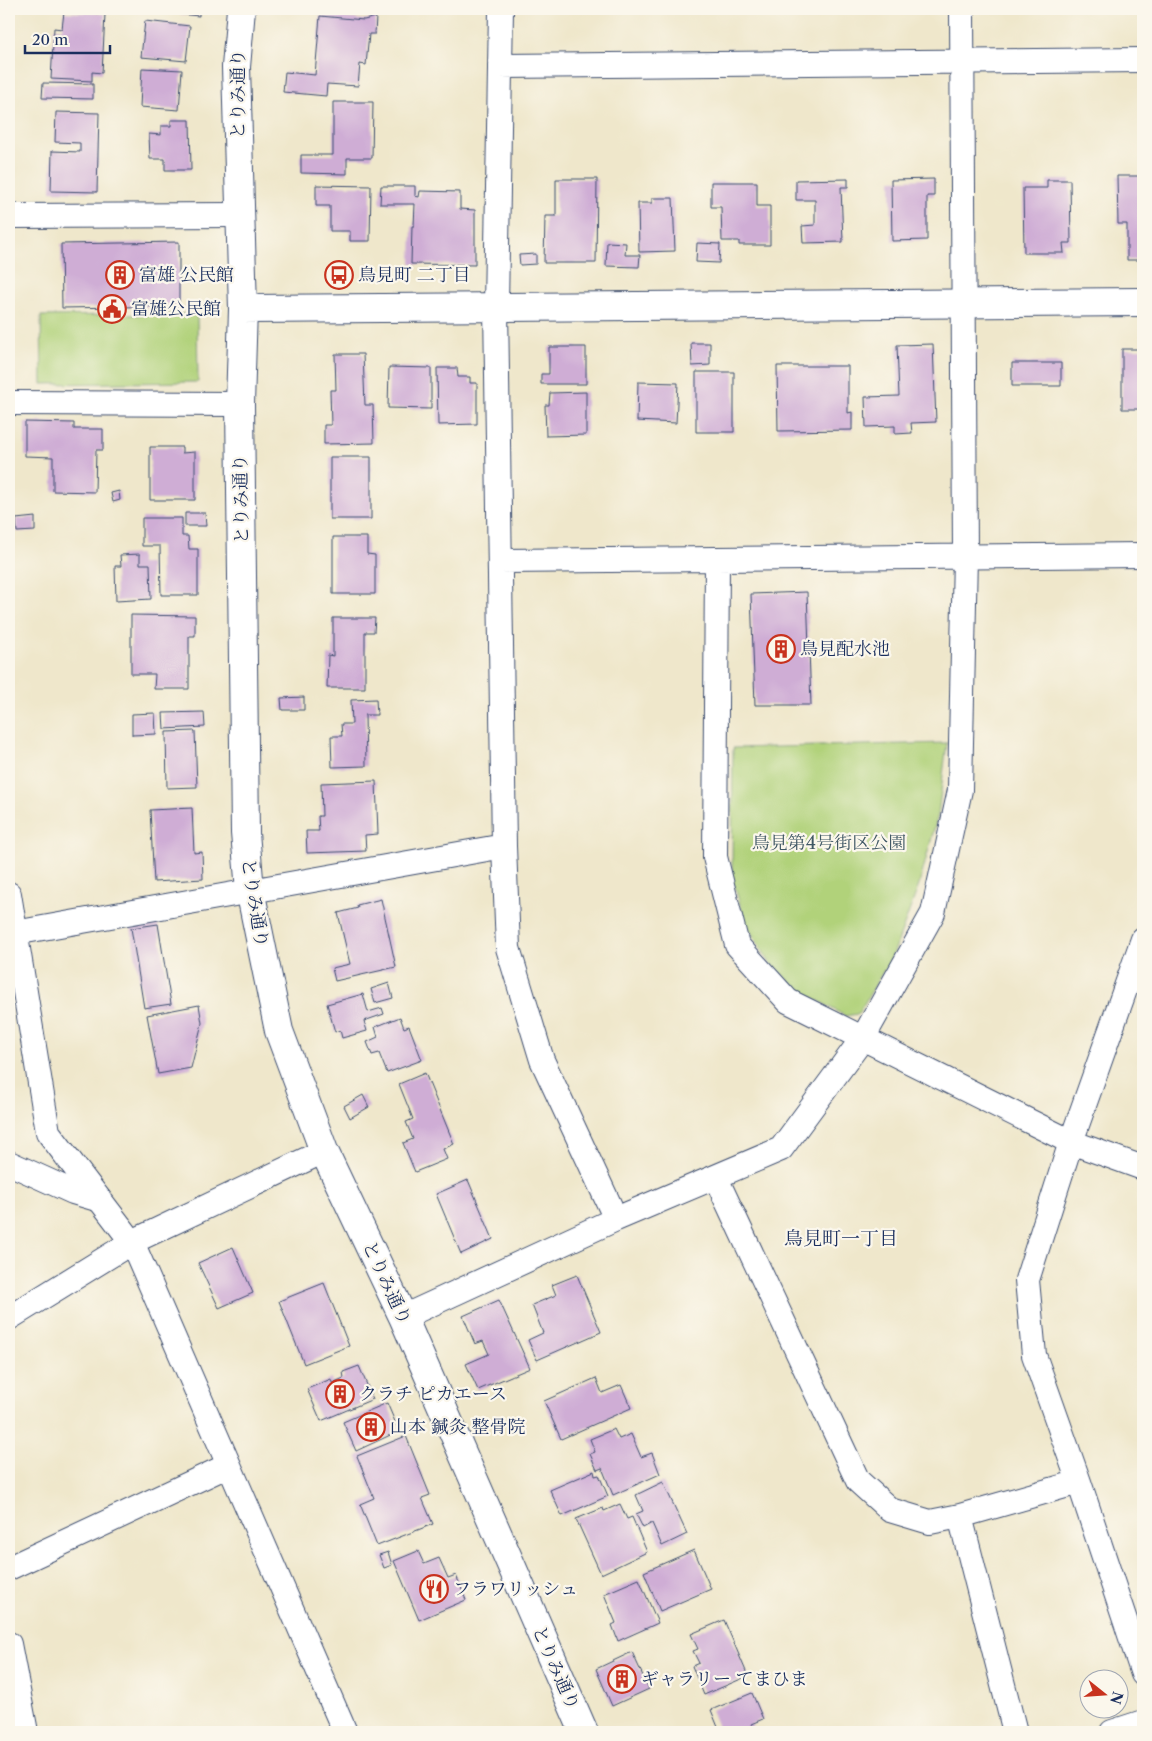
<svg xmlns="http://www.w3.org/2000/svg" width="1152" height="1741" font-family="'Libre Caslon Text','Noto Serif JP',serif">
<rect width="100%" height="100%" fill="#fbf7ec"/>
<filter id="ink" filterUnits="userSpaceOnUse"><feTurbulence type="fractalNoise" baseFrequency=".02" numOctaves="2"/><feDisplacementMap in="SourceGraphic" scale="10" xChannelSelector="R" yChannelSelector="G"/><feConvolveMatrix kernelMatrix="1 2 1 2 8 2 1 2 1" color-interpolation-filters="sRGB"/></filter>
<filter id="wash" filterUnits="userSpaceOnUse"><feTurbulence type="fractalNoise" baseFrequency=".0096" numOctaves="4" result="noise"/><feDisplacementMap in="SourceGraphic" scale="20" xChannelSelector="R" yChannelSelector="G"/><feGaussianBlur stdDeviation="1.12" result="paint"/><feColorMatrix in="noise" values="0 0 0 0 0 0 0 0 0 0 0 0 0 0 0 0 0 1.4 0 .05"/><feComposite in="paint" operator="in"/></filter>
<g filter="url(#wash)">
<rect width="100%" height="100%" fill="#efe7cb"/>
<path fill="#b1d27a" stroke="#66806c" d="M197,314L198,382L42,384L41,316Z
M947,743L938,815L919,885L893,955L858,1014L845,1016L798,989L770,963L746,924L732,878L733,748Z"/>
<g id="blocks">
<path fill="#cfadd5" d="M160,9H199V16L159,12Z
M64,12L105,14L102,73L92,72V81L51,79L54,28L62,29Z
M320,16L364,20L376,17L375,34H369L366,65L360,64L358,86L327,84L326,96L283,92L285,72L315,75Z
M145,21L190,26L186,61L141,57Z
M142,68L182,70L179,110L140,107Z
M43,83L93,84V99L42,98Z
M333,102H373L372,158H347V174L301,173V155H333Z
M56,112L99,113L97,192L51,191L52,151L80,152V143L55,142Z
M171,120H190L191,170H165V159H150L149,134L161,135V126H171Z
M1117,176H1143V260H1127V224H1118Z
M556,179H597L596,263H544L545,216H556Z
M848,179V187H841L843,242L803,243L802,226L815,225V200H796V180Z
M934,179V196H927V240L892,241L891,180Z
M1047,180H1070L1071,243H1063L1064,253H1024L1023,188H1047Z
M711,182H757V206H770V245H739V241H722L721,207H711Z
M316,185L371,186L370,241H350V231H330V206H316Z
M381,186H415V196L419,197L420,191L460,192V209L475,210V265L411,264L412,226H414L415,204H380Z
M652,198H673L675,251L639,252L638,203H652Z
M179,242V306L62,308L61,244Z
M607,242L626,243L625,255H640L639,267L606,266Z
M697,243L720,244L719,263L696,262Z
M536,254V264L520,265L519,255Z
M691,343H710V365L692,366Z
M933,344L936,422L911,423L912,433L895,434V426L866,427L865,397L899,396L897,345Z
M549,347H586V384H541V374H549Z
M1122,349H1143V409H1122Z
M335,354H363L365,405H373L374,443L324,444V425H331L330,390H336Z
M1012,363H1061V386H1012Z
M777,366H848V413L852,412V430L778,431Z
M389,367L431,368V409L388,408Z
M437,368H457L458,377H470V383H477V424L438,425Z
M696,372H734V432H696Z
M638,382L678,383L676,423L637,421Z
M586,392V435L546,436L545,405H549L550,393Z
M25,422L74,423V429H103V450H96L95,492L53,491V457L25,456Z
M150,447H182V453L195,452V500H150Z
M330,457H371V519H330Z
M119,491L120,500L113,502L111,493Z
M185,513H205L206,526H185Z
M35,517V531L17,532L16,519Z
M142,518H182V536H188L189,549H198V595H161L160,546H142Z
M333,537H367V554L375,555V594H333Z
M140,554V564H150L151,599L116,601L115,566H121L120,555Z
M807,592L811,705H755L751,594Z
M131,615L195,616V636H189V689H154L155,674H131Z
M333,618H375L374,632H365V688H327L328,655L333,656Z
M304,697V710H282L281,698Z
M376,699L377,715H365L366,766L332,767L331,736H342L341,724H352L351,700Z
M204,712L205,727L164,729L163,713Z
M155,713L156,734L132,735V714Z
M195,731L197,787L167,788L166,732Z
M376,781L378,834L365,835L366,851L307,853L306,831H319L318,816H322L321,783Z
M192,808L194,853L202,852L203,879L154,882L150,810Z
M381,899L396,967L335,981L332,968L350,964L338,913L358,908L357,905Z
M158,924L171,1004L144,1008L131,928Z
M389,983L393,998L375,1003L371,989Z
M363,994L368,1012L382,1008L384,1014L364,1021L367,1031L342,1038L340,1030L335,1032L327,1004Z
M199,1005L202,1023L191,1068L158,1074L147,1015Z
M400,1017L404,1028L409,1026L422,1060L387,1073L379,1053L372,1055L367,1042L378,1037L375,1027Z
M425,1073L454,1144L443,1149L447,1159L415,1172L403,1143L413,1139L406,1122L413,1119L399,1084Z
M363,1095L369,1107L350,1118L344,1106Z
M468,1180L493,1239L461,1254L436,1194Z
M233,1247L253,1293L219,1308L198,1263Z
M577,1275L601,1332L537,1360L528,1340L543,1333L532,1305L556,1295L552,1285Z
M324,1283L349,1346L304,1364L279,1301Z
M499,1300L530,1368L478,1390L466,1364L489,1354L483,1341L475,1344L463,1316Z
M359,1366L373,1399L321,1421L307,1389L331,1379L332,1383L344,1378L343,1372Z
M596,1378L602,1393L621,1385L631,1408L561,1439L544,1401Z
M387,1403L399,1431L356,1451L343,1422Z
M614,1429L619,1439L631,1434L641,1457L652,1453L660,1474L613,1495L602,1468L597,1470L590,1454L595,1452L590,1439Z
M406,1436L430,1495L422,1498L433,1524L377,1546L360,1504L374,1498L357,1456Z
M594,1471L595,1476L599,1475L608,1496L562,1516L550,1490Z
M663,1482L687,1534L662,1546L652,1523L643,1528L636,1514L643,1511L636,1495Z
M620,1504L627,1519L632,1517L647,1552L601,1574L576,1519L603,1508L604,1511Z
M694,1550L711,1589L660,1611L644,1572Z
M418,1551L424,1564L439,1558L448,1578L456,1575L466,1600L419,1620L394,1561Z
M388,1552L392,1565L384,1568L379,1555Z
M639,1579L658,1623L618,1641L612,1625L616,1623L604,1594Z
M724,1620L748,1676L704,1695L692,1666L699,1663L693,1651L698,1649L691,1634Z
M632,1652L649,1689L612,1706L596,1669Z
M752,1693L763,1719L751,1724L754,1732H720L711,1710Z"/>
</g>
</g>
<g filter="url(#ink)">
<use href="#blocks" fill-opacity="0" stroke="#3b4b6e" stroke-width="1"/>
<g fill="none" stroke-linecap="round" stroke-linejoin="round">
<defs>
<path id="street" d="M501,9L496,307L504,846L508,948L542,1060L616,1219
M500,66L1143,60
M9,216L239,215
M9,403L240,404
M717,560L715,857L737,945L788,1001L1071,1142L1143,1168
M501,561L1143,555
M9,894L48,1132L132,1242L345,1732
M9,934L504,846
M1143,939L1071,1142L1027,1280L1034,1355L1079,1482L1143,1674
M9,1163L73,1192L100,1200
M716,1178L858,1481L890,1510L930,1522L960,1516L1079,1482
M403,1317L616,1219L781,1149L863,1038L933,913L960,790L965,556L962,9
M9,1318L132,1242L324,1151
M960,1516L1015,1732
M9,1568L229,1465
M9,1644L26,1732
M1112,1732L1143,1722"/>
<path id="secondary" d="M241,9L236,67L243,309L240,404L245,833L250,890L279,1031L324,1151L403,1317L584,1732
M243,309L1143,302"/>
</defs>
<use href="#street" stroke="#3b4b6e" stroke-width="26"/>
<use href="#secondary" stroke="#3b4b6e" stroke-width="30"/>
<use href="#street" stroke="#fff" stroke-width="24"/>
<use href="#secondary" stroke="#fff" stroke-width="28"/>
</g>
</g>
<defs>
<symbol id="building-ring" viewBox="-11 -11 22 22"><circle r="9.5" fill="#fbf7ec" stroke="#c8321e" stroke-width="1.5"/><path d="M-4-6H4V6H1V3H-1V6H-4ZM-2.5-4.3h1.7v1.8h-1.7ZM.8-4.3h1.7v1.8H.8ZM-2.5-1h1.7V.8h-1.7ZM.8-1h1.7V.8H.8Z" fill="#c8321e"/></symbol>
<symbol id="bus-ring" viewBox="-11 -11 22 22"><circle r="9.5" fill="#fbf7ec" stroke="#c8321e" stroke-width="1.5"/><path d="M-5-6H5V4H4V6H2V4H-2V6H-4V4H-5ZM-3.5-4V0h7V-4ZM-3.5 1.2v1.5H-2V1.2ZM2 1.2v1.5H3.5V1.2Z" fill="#c8321e"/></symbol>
<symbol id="civic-ring" viewBox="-11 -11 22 22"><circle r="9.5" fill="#fbf7ec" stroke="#c8321e" stroke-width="1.5"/><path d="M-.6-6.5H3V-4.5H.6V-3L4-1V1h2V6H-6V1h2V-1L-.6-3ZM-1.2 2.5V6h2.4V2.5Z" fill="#c8321e"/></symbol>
<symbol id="restaurant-ring" viewBox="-11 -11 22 22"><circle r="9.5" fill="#fbf7ec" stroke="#c8321e" stroke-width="1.5"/><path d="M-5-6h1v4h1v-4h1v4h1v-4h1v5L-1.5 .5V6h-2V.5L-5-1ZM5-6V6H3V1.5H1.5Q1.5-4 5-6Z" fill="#c8321e"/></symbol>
</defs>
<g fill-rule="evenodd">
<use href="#building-ring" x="104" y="259" width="32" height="32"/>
<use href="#bus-ring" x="323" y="259" width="32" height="32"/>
<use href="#civic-ring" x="96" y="293" width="32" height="32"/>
<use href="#building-ring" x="765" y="633" width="32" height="32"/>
<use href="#building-ring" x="324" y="1378" width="32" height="32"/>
<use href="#building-ring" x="355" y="1411" width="32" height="32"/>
<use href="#restaurant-ring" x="418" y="1573" width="32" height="32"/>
<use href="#building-ring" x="606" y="1663" width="32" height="32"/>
</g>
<g text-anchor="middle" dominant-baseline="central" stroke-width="4.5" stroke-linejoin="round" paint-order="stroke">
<g font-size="18" fill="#1b2f5e" stroke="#fbf7ec">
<text transform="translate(238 94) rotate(-90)">とりみ通り</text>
<text transform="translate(241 499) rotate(-91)">とりみ通り</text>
<text transform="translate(255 903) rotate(81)">とりみ通り</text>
<text transform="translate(387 1283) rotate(65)">とりみ通り</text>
<text transform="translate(556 1668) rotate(66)">とりみ通り</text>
</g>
<g font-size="18" fill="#1b2f5e" stroke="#fbf7ec" text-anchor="start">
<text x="139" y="275">富雄 公民館</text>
<text x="358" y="275">鳥見町 二丁目</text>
<text x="131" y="309">富雄公民館</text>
<text x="800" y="649">鳥見配水池</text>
<text x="359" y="1394">クラチ ピカエース</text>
<text x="390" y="1427">山本 鍼灸 整骨院</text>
<text x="453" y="1589">フラワリッシュ</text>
<text x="641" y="1679">ギャラリー てまひま</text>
</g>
<g font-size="18" fill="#405865" stroke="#fbf7ec">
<text x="829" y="843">鳥見第4号街区公園</text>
</g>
<g font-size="19" fill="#1b2f5e" stroke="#fbf7ec">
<text x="841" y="1238">鳥見町一丁目</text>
</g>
</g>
<rect width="1152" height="1741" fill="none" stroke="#fbf7ec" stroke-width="30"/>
<g transform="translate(1104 1694) rotate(107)"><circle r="24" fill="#fbf7ec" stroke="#a1a7b3"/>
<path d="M0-4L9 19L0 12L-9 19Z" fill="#c8321e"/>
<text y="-8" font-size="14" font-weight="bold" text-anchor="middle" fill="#1b2f5e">N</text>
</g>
<path d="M25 45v8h85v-8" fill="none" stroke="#1b2f5e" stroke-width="2.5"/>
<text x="32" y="45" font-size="15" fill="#1b2f5e" stroke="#fbf7ec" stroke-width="4" paint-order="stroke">20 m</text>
</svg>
